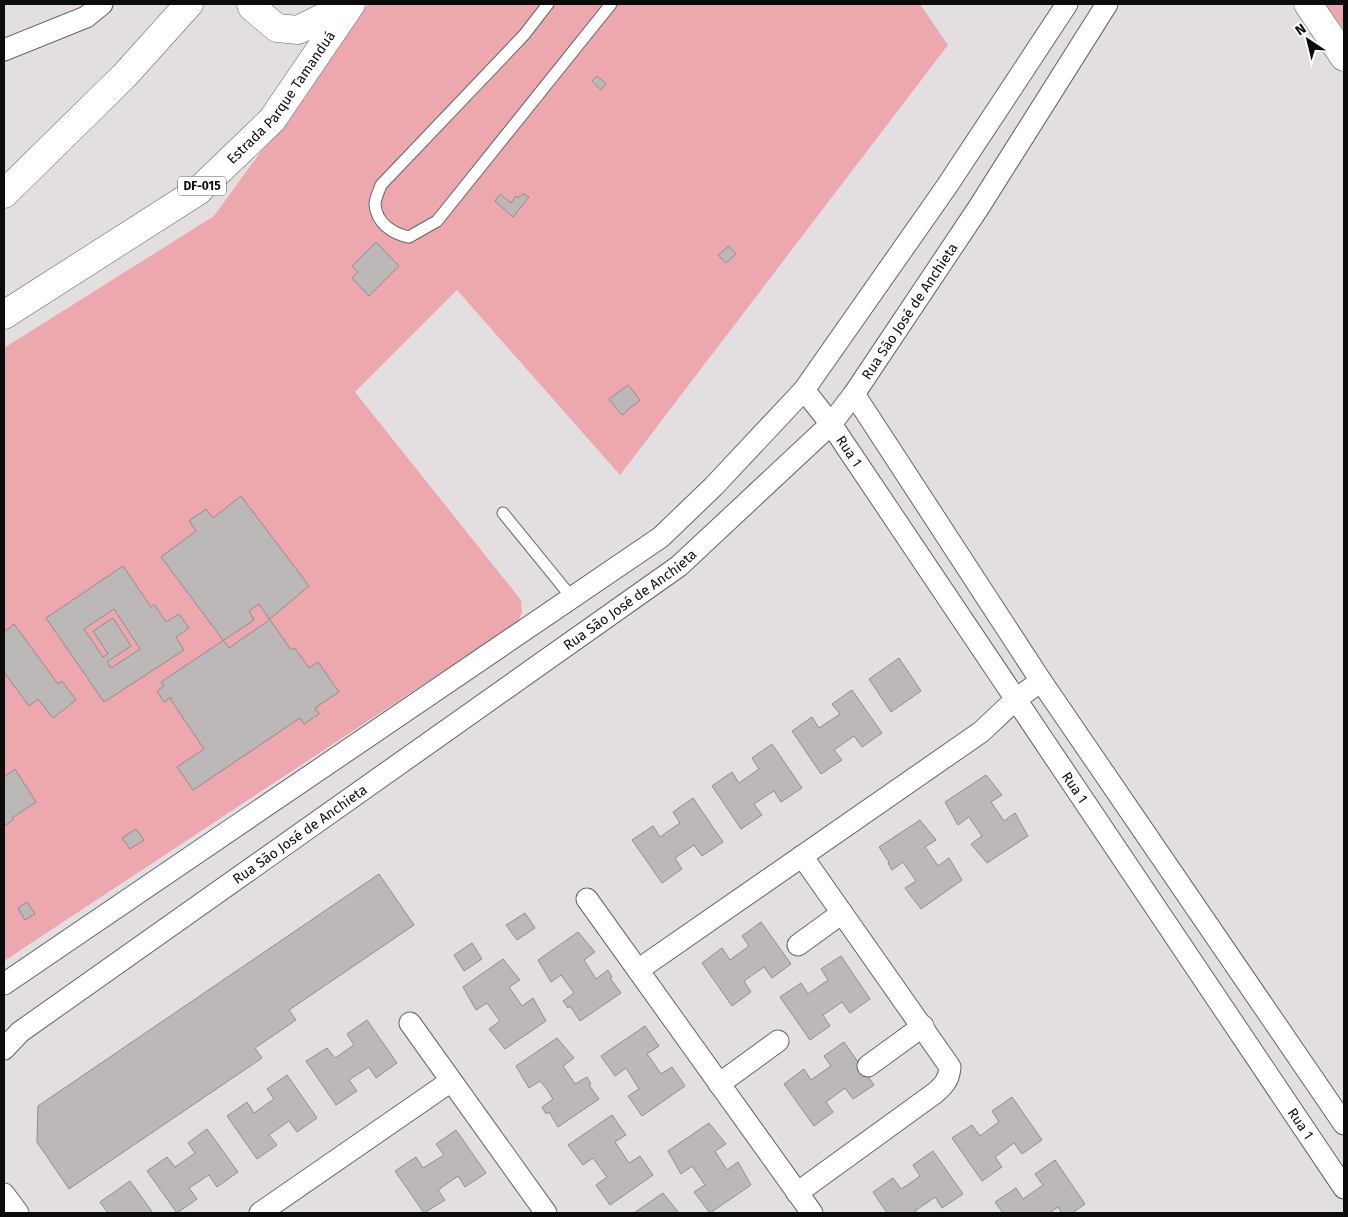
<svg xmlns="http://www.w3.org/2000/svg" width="1348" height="1217" font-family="'Fira Sans',sans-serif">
<rect width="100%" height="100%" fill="#e3dfe0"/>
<path fill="#eda7ae" d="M368,4H920L948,45L620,475L457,290L355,392L521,600L522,612L518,622L4,961V348L214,216Z
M1323,4H1344V29Z"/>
<path fill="#bcb8b8" stroke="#908d8d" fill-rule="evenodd" d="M597,76L606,84L601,90L592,81Z
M500,194L511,203L516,196L518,198L523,194L529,197L513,217L495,201Z
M376,242L399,266L369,296L352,278L358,272L352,266Z
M729,246L736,254L726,263L718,255Z
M628,385L640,400L622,415L609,399Z
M241,496L309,586L265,623L229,648L161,557L196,531L189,521L206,509L213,518Z
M123,566L151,607L154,604L166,622L179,614L189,628L176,637L184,650L104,702L46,618ZM114,609L140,649L111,668L107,662L131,646L113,618L93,631L108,654L103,657L84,629Z
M259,604L291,650L295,648L309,668L318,662L339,692L315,708L319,714L304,724L300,718L193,790L177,767L204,749L171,700V697L164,702L157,691L164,686L161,682L254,620L249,611Z
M14,624L58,684L62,681L76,700L53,718L38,699L29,706L4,672V632Z
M899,658L921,691L891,712L869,679Z
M852,690L882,733L862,747L854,736L834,750L842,760L821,774L792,731L812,717L819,728L840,714L832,704Z
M772,744L802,788L781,802L774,791L769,794L754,804L762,815L741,829L712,786L732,772L739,783L759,769L752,758Z
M15,769L36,802L12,818L13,820L4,826V777Z
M986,775L1002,795L991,802L1004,821L1015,813L1028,836L987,863L971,844L982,836L969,817L958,825L945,802Z
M693,798L723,842L702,856L694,845L675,858L682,869L662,883L632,840L653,826L660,837L680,823L673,812Z
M920,820L936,840L925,847L938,866L949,858L962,880L921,909L905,888L916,881L903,862L892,870L888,863L889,862L879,847Z
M136,829L144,840L130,849L122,838Z
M379,874L414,925L289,1010L296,1020L255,1048L262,1058L69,1189L37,1142L38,1106Z
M27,902L35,914L25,920L18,908Z
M525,913L535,928L517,940L506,925Z
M761,922L791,964L772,978L764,967L744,981L751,992L732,1006L702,963L722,948L730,960L749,946L742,936Z
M578,932L595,952L584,960L591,971L596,979L608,970L612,977L610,978L621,993L580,1021L570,1006L568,1008L563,1001L574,993L561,975L551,982L538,960Z
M472,943L482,959L464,971L454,955Z
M841,956L870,999L850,1013L842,1002L823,1015L830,1026L810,1040L780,997L801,983L808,994L828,980L821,969Z
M503,959L520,980L509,987L522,1006L533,998L546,1021L505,1049L489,1029L500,1021L487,1003L476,1010L463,987Z
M367,1020L397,1063L376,1078L369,1067L349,1080L357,1091L336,1105L306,1061L327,1048L335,1058L354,1045L347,1034Z
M645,1026L659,1046L647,1054L651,1059L661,1074L672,1067L685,1086L642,1116L628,1096L639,1089L626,1068L615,1076L601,1056Z
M557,1038L574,1058L563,1066L575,1084L587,1077L591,1084L589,1085L599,1099L558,1127L549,1112L546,1114L542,1107L553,1099L546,1088L540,1081L529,1088L516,1066Z
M844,1042L874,1085L853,1099L845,1088L826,1102L833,1112L814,1126L784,1084L804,1069L811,1080L831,1066L824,1056Z
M287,1075L317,1118L297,1132L289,1121L269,1135L277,1145L257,1159L227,1116L247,1102L254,1113L274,1099L267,1089Z
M1012,1097L1042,1140L1022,1154L1014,1143L995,1157L1002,1167L982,1181L952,1138L972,1125L980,1136L999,1122L992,1111Z
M612,1115L626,1135L615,1142L629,1163L640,1156L653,1175L610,1205L596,1185L607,1177L593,1158L583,1165L568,1145Z
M709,1123L726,1144L715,1151L718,1156L727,1170L738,1162L751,1185L710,1213L694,1192L705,1185L692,1166L681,1174L668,1151Z
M207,1129L238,1172L217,1187L209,1175L189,1188L197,1199L177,1213L147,1171L167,1157L175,1167L195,1153L188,1143Z
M456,1130L486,1173L465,1187L458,1176L438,1190L445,1200L424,1213L395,1171L416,1157L423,1168L444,1155L436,1144Z
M933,1151L963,1194L942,1208L935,1197L915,1211L917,1213H887L873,1192L893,1178L901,1189L906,1186L920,1176L913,1165Z
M1055,1160L1085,1204L1072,1213H1062L1058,1207L1049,1213H1003L995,1202L1016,1188L1023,1199L1043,1185L1035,1174Z
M130,1181L153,1213H108L100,1202Z
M663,1193L679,1213H634Z"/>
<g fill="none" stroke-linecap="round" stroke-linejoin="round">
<defs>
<path id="lane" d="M548,4L524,35L381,185C379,191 375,199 375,204C376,223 393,234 409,237L437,221L611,4
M503,513L573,599"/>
<g id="street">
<path d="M4,50L86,17L102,4"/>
<path id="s1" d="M804,390L831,424L1344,1188"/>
<path d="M854,394L1041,681L1344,1124"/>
<path d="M587,899L812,1213"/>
<path d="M798,945L842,913"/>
<path d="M638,970L981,732L1015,700L1041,681"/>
<path d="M4,984L661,537L714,486L804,390L947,186L1067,4"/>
<path d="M410,1023L546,1213"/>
<path id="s2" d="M4,1049L20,1032L679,566L831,424L854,394L979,207L1107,4"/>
<path d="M868,1066L923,1026"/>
<path d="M719,1084L778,1041"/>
<path d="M797,1193L935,1093C944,1085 949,1080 950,1067L802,856"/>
<path d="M4,1194L18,1213"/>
<path d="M260,1213L451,1081"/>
</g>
<path id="secondary" d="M1308,4L1344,57"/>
<g id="primary">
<path d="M251,4L252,7L277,28L298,30L350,4"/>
<path d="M4,194L125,75L189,4"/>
<path id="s3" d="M4,315L198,191L272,120L351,4"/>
</g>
</defs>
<use href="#lane" stroke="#676464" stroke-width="13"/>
<use href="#street" stroke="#676464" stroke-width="23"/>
<use href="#secondary" stroke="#676464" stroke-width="29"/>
<use href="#primary" stroke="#676464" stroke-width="29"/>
<use href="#lane" stroke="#fff" stroke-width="11"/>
<use href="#street" stroke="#fff" stroke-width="21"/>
<use href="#secondary" stroke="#fff" stroke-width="28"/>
<use href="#primary" stroke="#fff" stroke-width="28"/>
</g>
<g text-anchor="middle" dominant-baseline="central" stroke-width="5" stroke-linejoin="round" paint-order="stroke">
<rect fill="#fff" stroke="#565555" stroke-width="1" x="178" y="176.5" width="48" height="19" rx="4"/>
<g font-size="12" font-weight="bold" fill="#0d0c0c">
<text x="202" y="186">DF-015</text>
</g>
<g font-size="14" fill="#0d0c0c" stroke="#fff">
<text stroke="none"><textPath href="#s3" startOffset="356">Estrada Parque Tamanduá</textPath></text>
<text stroke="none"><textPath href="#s2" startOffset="1176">Rua São José de Anchieta</textPath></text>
<text stroke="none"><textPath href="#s1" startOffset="76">Rua 1</textPath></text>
<text stroke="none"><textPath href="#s2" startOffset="771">Rua São José de Anchieta</textPath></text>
<text stroke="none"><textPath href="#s1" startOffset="481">Rua 1</textPath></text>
<text stroke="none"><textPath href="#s2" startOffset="366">Rua São José de Anchieta</textPath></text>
<text stroke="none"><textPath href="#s1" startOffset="886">Rua 1</textPath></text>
</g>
</g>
<rect width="1348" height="1217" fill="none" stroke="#0d0c0c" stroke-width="10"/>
<g transform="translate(1308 40) rotate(325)" stroke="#ffffff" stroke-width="4" paint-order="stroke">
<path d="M0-4L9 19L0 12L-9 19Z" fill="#0d0c0c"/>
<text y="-8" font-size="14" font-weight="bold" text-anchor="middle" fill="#0d0c0c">N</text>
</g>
</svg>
